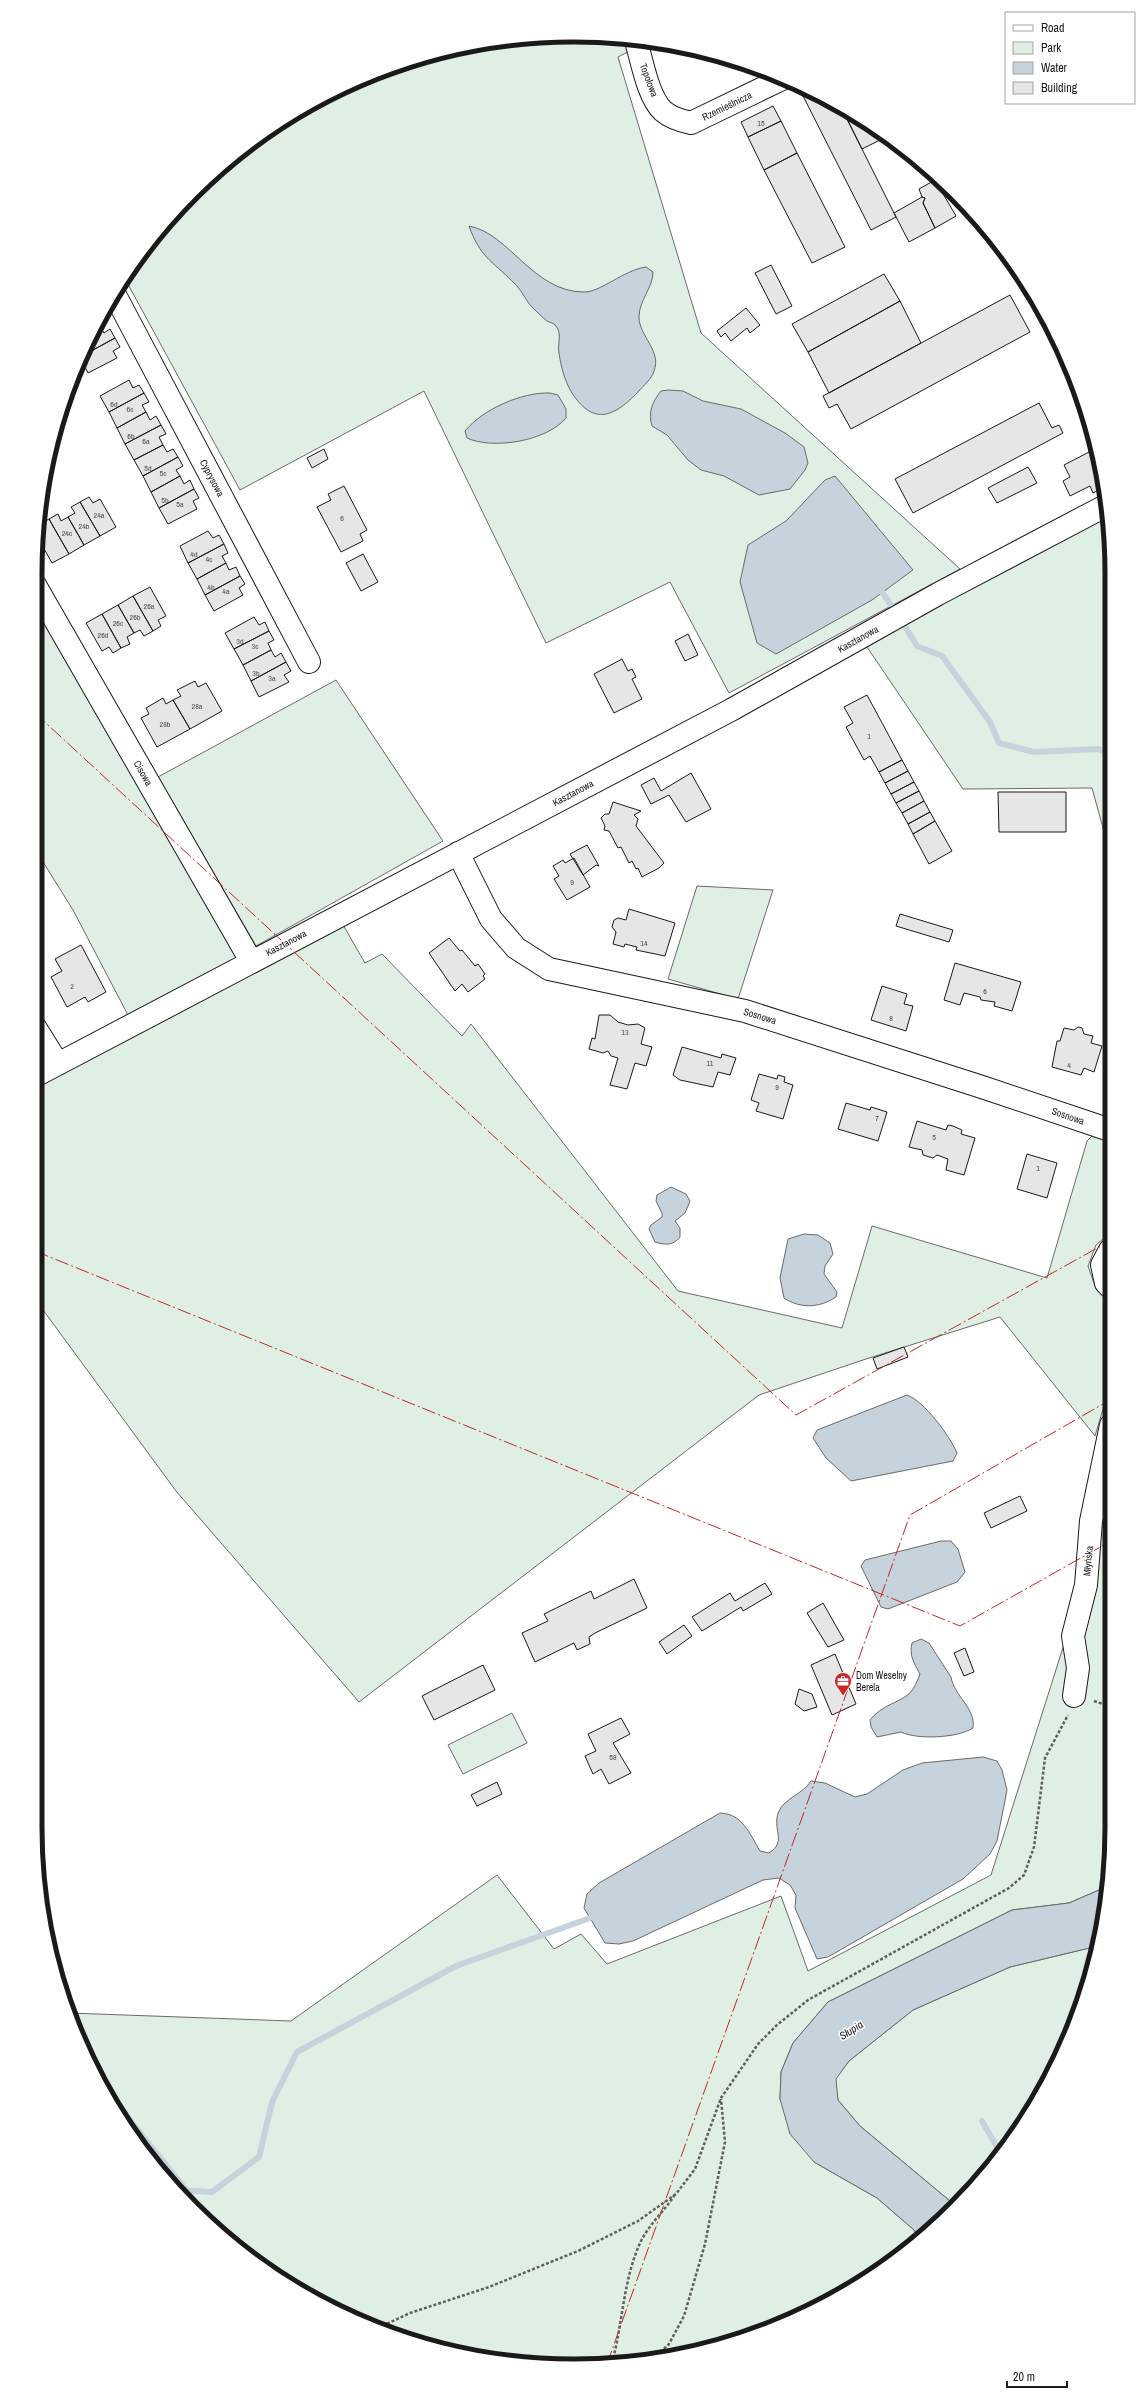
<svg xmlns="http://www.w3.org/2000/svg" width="1147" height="2401" font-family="'Archivo Narrow',sans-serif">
<rect width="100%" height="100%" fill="#fff"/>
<path fill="#e0efe3" stroke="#6a6a6a" d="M574,35L647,42L618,57L701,333L960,569L729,693L670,582L546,643L424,391L240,490L124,277L193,193L275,126L368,76L469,45Z
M1107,515L1109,850L1092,788L963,789L865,644Z
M35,600L239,956L129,1017L73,910L35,849Z
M336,680L443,841L256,946L158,777Z
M697,886L773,890L738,999L668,979Z
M342,923L365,963L382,954L462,1036L471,1024L678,1291L842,1328L872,1226L1047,1278L1087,1141L1093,1135L1110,1140V1233L1096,1245L1088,1266L1096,1289L1110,1301V1386L1095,1436L1000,1317L866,1359L759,1395L359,1702L176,1491L35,1299V1085Z
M1111,1496L1112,1828L1106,1887L1069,1903L1012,1910L828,2002L793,2043L781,2072L780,2099L814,2162L877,2198L913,2229L920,2238L901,2255L812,2310L746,2337L644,2361L573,2366L468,2356L367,2325L275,2275L218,2232L146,2155L107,2097L69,2013L291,2021L497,1875L554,1949L581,1934L607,1964L781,1896L808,1971L991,1875Z
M512,1713L527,1743L463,1774L448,1745Z
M1098,1946L1071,2034L1021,2127L956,2206L860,2126L838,2100L835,2079L849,2061L913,2010L1010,1967Z"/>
<path fill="#c6d2dc" stroke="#6a6a6a" d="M469,226C509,233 533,292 584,292C599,293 624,270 646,267L653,272C653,288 639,300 639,317C639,336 662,351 654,371C652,379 643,386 638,392C615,416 594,427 572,393C565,382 561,367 559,353C557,344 563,333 555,325C553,323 549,322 547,321C542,317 536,311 531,306C525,299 521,289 513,282C492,261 480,257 469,226Z
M668,390L683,391L703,401L741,409L785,433L804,447L808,463L805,470L790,489L759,495L724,476L701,470L688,460L667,435L652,426C648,413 652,402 661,391Z
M550,393L558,395L566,409V418C547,441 493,450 467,438L465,431C483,409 522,392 550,393Z
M835,476L913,570L872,600L776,654L757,643L740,582L748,545L786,521L825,480Z
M671,1187L686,1194L690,1201L685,1213L675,1221L680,1228V1237C673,1246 665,1245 655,1242L649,1229L651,1225L662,1217V1213L656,1201L657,1195Z
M804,1234L818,1235L830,1243L833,1254L825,1266L824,1274L837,1292L836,1297C819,1308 801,1309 784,1298L780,1278L788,1239Z
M907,1395C924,1401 950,1436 957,1453L953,1461L851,1481L826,1458L813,1438L817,1430Z
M941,1541H951L958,1549L965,1572L957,1582L888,1609L881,1607L861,1566L865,1560Z
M921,1639L929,1643L951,1677C954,1696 976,1708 973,1728C958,1738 917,1740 901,1732L877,1737L871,1727L870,1720C882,1705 896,1704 909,1694C914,1689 918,1680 920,1674C914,1663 909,1656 912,1643Z
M983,1757L997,1761L1002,1770L1007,1790L997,1841L990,1854L963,1879L828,1957L817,1959L795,1908L796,1895L790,1885L779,1878L763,1880L633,1941L619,1944L605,1943L584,1908L587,1894L599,1883L720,1813C743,1814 749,1833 760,1851L769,1853C788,1841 771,1829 779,1811C785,1798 803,1794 811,1781L825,1783L855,1797L867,1794L903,1770L922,1763Z
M1106,1887L1102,1933L1098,1946L1010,1967L913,2010L849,2061L836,2079L838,2100L860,2126L956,2206L954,2208L920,2238L913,2229L877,2198L814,2162L790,2134L780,2099L781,2072L793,2043L828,2002L1012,1910L1069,1903Z"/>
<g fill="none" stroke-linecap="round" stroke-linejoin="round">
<path stroke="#c6d2dc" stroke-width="6" d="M882,592L896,612
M901,620L917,646L942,656L990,722L999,743L1034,752L1098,749L1108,753
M103,2087L187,2191
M982,2121L1000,2152
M179,2190L212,2192L259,2157L272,2102L297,2052L456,1966L590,1918"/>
</g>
<path fill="#e6e6e6" stroke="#1a1a1a" d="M807,92L844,113L896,217L871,230L802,94Z
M773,106L781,121L748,137L741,122Z
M848,116L886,137L862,149L846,117Z
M781,121L797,153L764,170L748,137Z
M797,153L845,247L812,263L764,170Z
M935,180L956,216L935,228L923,203L925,198L922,197L919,189Z
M922,197L925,198L923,203L935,228L909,242L894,213Z
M771,265L792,306L776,314L755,273Z
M884,274L900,301L808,352L792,324Z
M1010,295L1030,332L851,429L837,404L829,408L823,396Z
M900,301L921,343L829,393L808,352Z
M746,308L760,325L750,333L747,328L731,341L725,333L721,337L717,331Z
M100,326L104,333L110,329L115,338L82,356L97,327Z
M115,338L120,347L113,351L117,358L88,373L81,359L82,356Z
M129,380L133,388L139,385L144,393L109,412L100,396Z
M144,393L149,402L142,405L146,412L117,428L109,412Z
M1039,403L1052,428L1059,425L1063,433L913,513L895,479Z
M146,412L150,420L156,416L161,425L125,444L117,428Z
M59,424L63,430L56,434Z
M161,425L166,434L159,437L163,445L134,460L125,444Z
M163,445L167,452L173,449L178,457L143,476L134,460Z
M324,449L328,459L312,468L307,458Z
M1091,451L1103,488L1093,493L1090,486L1070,496L1063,481L1070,477L1064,465Z
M178,457L183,466L176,470L180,476L151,492L143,476Z
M1028,467L1037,483L997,503L988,488Z
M180,476L184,484L190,480L194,489L159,508L151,492Z
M344,486L367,530L360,534L363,541L341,552L317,507L331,500L328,494Z
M194,489L199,498L193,501L197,509L168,524L159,508Z
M89,497L93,503L100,499L116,527L100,536L80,502Z
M80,502L100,536L84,545L68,517L75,513L71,507Z
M58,514L61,521L68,517L84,545L69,554L49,519Z
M49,519L69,554L52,563L38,538L39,533L44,530L40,524Z
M208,531L213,538L219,535L224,544L188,563L180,546Z
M224,544L228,553L222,556L226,563L197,579L188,563Z
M363,554L378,582L361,591L346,563Z
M226,563L229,570L236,567L240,576L205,595L197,579Z
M240,576L245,584L239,588L243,595L214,611L205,595Z
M150,587L166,616L158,620L161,626L153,631L133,596Z
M133,596L153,631L144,636L140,630L134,633L118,605Z
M118,605L134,633L127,637L130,644L121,648L102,614Z
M102,614L121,648L113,653L109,647L102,651L86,623Z
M254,617L259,625L265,622L269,631L234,649L225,633Z
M269,631L274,640L268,643L271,650L243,665L234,649Z
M688,634L698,655L685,661L675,641Z
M271,650L275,657L281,653L286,662L251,681L243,665Z
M622,659L628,671L632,669L636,677L632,679L642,699L614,713L594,674Z
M286,662L291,671L284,675L289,682L259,697L251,681Z
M195,681L198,687L206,683L222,711L190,729L173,700L181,696L177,690Z
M867,695L902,760L879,772L870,756L864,760L846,727L853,723L844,707Z
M163,698L166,704L173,700L190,729L157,747L141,718L149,714L146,708Z
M902,760L908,771L885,783L879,772Z
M908,771L914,782L891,794L885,783Z
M691,773L711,809L686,822L669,795L651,804L641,785L654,778L661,791Z
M914,782L919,791L896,803L891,794Z
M919,791L924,801L902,813L896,803Z
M998,792H1066V832H999Z
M924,801L930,812L908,824L902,813Z
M613,802L641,811L634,815L638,819L636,826L664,863L659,868L642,877L638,868L636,869L632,861L629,863L621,847L618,848L609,831L604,830L605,826L601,818L605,814H609Z
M930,812L935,821L913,834L908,824Z
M935,821L952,851L929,864L913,834Z
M587,845L599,866L596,865L583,875L570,854Z
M574,858L590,887L567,900L554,879L559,876L553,866L563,860L565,863Z
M35,907L41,916L35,919Z
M629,909L675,923L665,956L636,950L637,947L625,944L624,947L613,944L616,932L612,927L614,920L618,918L626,920Z
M900,914L953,930L949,942L896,926Z
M449,938L460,951L462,950L475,966L478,964L485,974L483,976L485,979L468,992L462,984L455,991L429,953Z
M81,945L106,992L88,1002L85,997L67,1007L51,977L62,971L55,959Z
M955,963L1021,982L1012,1011L994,1006L995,1002L981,1000L980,997L964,993L960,1005L944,1000Z
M882,986L907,994L904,1004L913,1006L906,1031L871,1020Z
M599,1015H610L618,1022L628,1025L638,1024L645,1028L641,1044L652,1047L646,1066L635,1063L627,1089L610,1085L618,1058L611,1056L608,1051L603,1053L589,1049L592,1038L595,1039Z
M1078,1027L1082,1028L1084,1034L1093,1036L1091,1043L1102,1046L1094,1072L1084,1068L1081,1075L1052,1067L1057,1041H1060L1064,1028L1074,1030Z
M682,1047L721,1058L722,1054L736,1058L730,1075L718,1072L713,1087L680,1080L673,1075Z
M759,1074L777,1079L778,1075L785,1077L784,1082L793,1085L783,1119L756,1111L759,1103L751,1100Z
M846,1103L870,1110L871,1107L887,1112L878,1141L838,1129Z
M917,1121L946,1130L948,1125L953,1126L962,1130L961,1134L975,1138L964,1175L946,1170L948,1159L937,1155L933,1158L923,1155L922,1150L909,1147Z
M1027,1154L1057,1163L1047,1198L1017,1189Z
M904,1347L908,1357L877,1369L873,1358Z
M1020,1496L1027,1511L991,1528L984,1513Z
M634,1579L647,1608L595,1633L589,1637L590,1644L577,1650L574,1643L535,1662L522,1633L548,1621L544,1614L591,1591L594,1599Z
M765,1583L772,1594L743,1611L741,1607L702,1631L692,1617L730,1593L735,1601Z
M823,1603L844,1640L828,1647L807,1613Z
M684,1625L692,1636L667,1654L659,1642Z
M965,1648L974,1672L964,1676L954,1653Z
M835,1654L856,1704L832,1715L811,1665Z
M483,1665L495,1690L434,1720L422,1696Z
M799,1689L812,1694L817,1707L804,1711L795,1704Z
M621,1718L630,1734L613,1743L631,1773L609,1784L601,1769L593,1774L585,1756L596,1751L588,1734Z
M497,1782L502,1794L477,1806L471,1795Z"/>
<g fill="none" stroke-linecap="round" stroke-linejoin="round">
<defs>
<path id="minor" d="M636,41C642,61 648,97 663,111C671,118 682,121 691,123L784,78
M115,295L309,662
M35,585L251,961
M458,853L491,919L516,948L549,969L745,1011L985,1088L1110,1130
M35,1027L58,1064
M35,1076L731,710L938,594L1107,505
M1110,1250L1102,1265L1106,1283L1110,1287
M1074,1696L1078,1668L1073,1636L1086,1585L1091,1521L1111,1425"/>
</defs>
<use href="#minor" stroke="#1a1a1a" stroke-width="24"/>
<path stroke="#5f5f5f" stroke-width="2.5" stroke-dasharray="3 2" stroke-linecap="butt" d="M1094,1701L1112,1707
M378,2328L410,2313L489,2287L578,2251L638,2221L676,2194L695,2169L721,2098L758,2044L777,2025L808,2000L1009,1888L1024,1875L1034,1847L1045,1758L1068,1715
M653,2359L669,2344L684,2316L705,2244L725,2142L721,2099
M612,2363C623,2323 623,2279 641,2241C649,2225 664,2211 674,2196"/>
<use href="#minor" stroke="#fff" stroke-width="22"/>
<path stroke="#c62828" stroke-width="1" stroke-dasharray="14 3 2 3" stroke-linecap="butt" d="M35,713L796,1415L1110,1241
M35,1251L960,1626L1111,1541
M607,2364L910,1515L1110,1400"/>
</g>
<defs>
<symbol id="office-pin" viewBox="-11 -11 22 30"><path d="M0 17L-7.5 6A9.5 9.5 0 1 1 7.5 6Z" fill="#c62828" stroke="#fff"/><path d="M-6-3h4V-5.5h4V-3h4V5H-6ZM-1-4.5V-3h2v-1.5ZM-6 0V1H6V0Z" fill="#fff"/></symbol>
</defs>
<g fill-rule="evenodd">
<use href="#office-pin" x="833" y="1671" width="20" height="27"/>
</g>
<g text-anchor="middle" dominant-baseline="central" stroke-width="3" stroke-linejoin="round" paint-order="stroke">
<g font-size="8" fill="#4d4d4d">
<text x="761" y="123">15</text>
<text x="114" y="404">6d</text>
<text x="130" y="409">6c</text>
<text x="131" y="436">6b</text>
<text x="146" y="441">6a</text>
<text x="148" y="468">5d</text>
<text x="163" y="473">5c</text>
<text x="165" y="500">5b</text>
<text x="180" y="504">5a</text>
<text x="99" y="515">24a</text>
<text x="342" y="518">6</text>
<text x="84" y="526">24b</text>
<text x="67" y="533">24c</text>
<text x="194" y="554">4d</text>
<text x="209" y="559">4c</text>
<text x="211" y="587">4b</text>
<text x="226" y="591">4a</text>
<text x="149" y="606">26a</text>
<text x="135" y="617">26b</text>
<text x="118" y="623">26c</text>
<text x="103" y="635">26d</text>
<text x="240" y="641">3d</text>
<text x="255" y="646">3c</text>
<text x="256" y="673">3b</text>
<text x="272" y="678">3a</text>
<text x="197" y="706">28a</text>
<text x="165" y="724">28b</text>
<text x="869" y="736">1</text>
<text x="572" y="882">9</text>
<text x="644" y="943">14</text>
<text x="72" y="986">2</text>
<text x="985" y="991">6</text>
<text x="891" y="1018">8</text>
<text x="625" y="1032">13</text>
<text x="710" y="1063">11</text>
<text x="1069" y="1065">4</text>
<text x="777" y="1087">9</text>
<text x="877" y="1118">7</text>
<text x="934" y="1137">5</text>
<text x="1038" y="1168">1</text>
<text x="613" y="1757">58</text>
</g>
<g font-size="10" fill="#1a1a1a" stroke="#fff">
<text transform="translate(649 80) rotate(69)">Topolowa</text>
<text transform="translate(727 106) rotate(-26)">Rzemieślnicza</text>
<text transform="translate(212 478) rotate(62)">Cyprysowa</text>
<text transform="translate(858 639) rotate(-29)">Kasztanowa</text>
<text transform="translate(143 773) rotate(60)">Cisowa</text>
<text transform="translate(573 793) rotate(-28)">Kasztanowa</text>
<text transform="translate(286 943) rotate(-28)">Kasztanowa</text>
<text transform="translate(760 1016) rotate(17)">Sosnowa</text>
<text transform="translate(1068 1116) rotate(19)">Sosnowa</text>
<text transform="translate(1088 1561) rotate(-85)">Młyńska</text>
</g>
<g font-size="10" fill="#1a1a1a" stroke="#fff" text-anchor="start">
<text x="856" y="1675">Dom Weselny<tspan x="856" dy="12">Berela</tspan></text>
</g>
<g font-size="11" font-style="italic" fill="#1a1a1a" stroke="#fff">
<text transform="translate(851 2030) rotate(-32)">Słupia</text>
</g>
</g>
<path d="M0 0H1147V2401H0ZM573 42H574A531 531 0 0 1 1105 573V1828A531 531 0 0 1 574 2359H573A531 531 0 0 1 42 1828V573A531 531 0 0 1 573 42Z" fill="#fff" fill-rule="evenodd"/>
<path fill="none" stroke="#1a1a1a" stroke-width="5" d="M573 42H574A531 531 0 0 1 1105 573V1828A531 531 0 0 1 574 2359H573A531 531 0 0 1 42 1828V573A531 531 0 0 1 573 42Z"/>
<rect x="1005" y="12" width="130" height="92" fill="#ffffff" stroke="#a3a3a3"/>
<rect x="1013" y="25" width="20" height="6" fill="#ffffff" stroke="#a3a3a3"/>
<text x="1041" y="32" font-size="12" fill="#1a1a1a">Road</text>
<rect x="1013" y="42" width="20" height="12" fill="#e0efe3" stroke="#a3a3a3"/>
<text x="1041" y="52" font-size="12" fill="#1a1a1a">Park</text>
<rect x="1013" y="62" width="20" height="12" fill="#c6d2dc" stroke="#a3a3a3"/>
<text x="1041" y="72" font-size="12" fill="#1a1a1a">Water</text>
<rect x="1013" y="82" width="20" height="12" fill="#e6e6e6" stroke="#a3a3a3"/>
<text x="1041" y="92" font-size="12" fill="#1a1a1a">Building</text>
<path d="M1007 2381v6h60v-6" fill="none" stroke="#1a1a1a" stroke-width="2"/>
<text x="1013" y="2381" font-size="12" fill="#1a1a1a" stroke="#ffffff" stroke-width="3" paint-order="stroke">20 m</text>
</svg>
